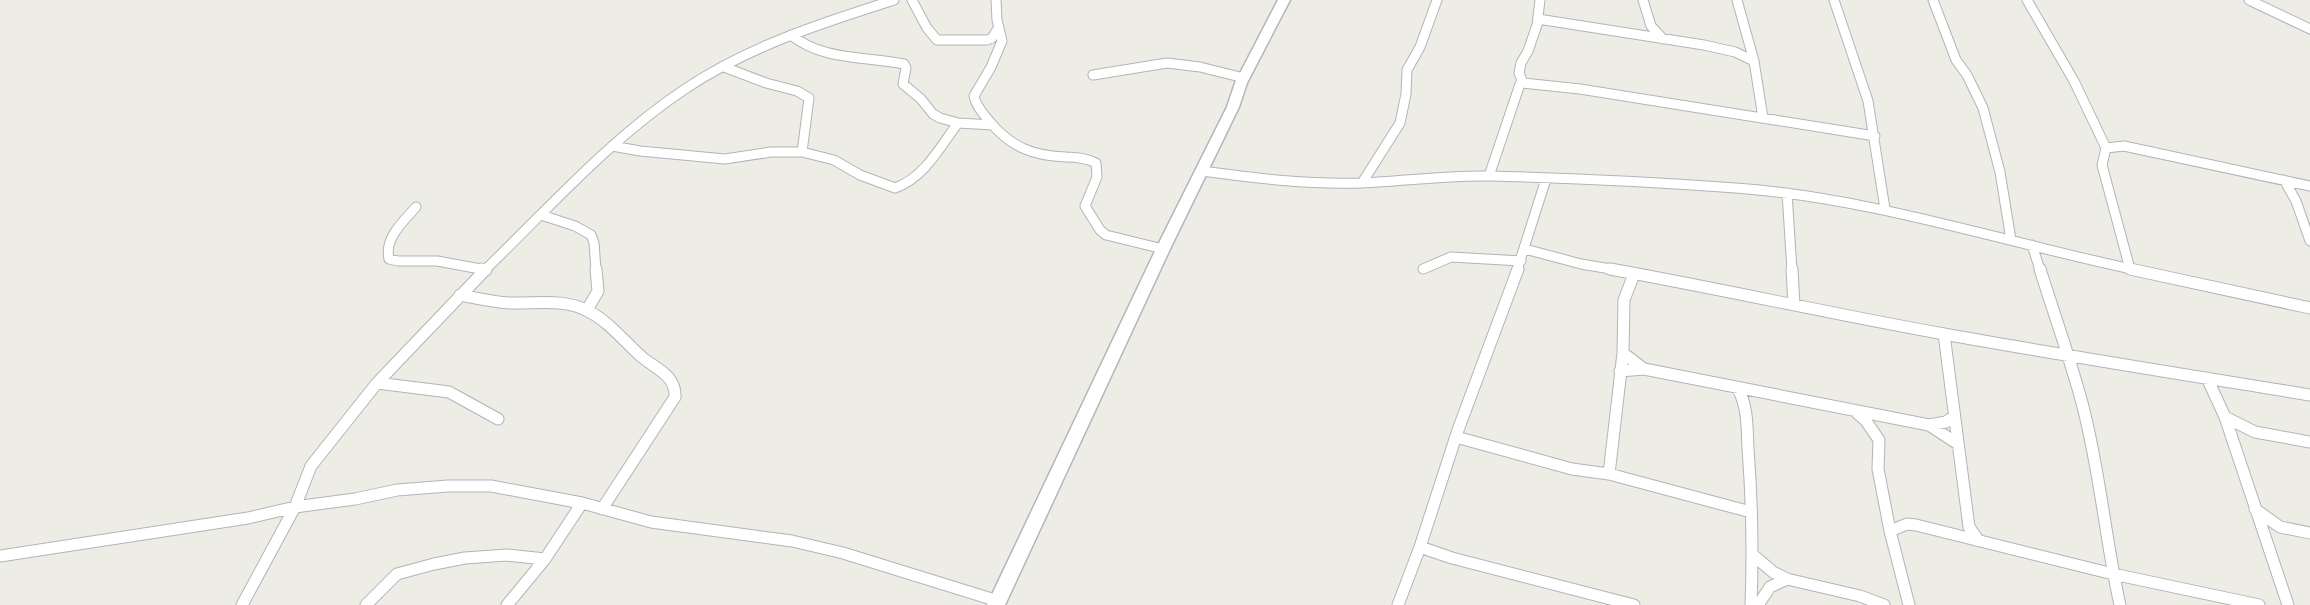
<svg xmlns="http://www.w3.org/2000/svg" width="2310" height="605" font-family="Quicksand,sans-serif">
<rect width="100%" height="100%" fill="#edece5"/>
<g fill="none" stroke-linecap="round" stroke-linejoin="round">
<defs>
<path id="street-far1" d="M912,0L927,28L937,40H987L992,38L999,27
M996,0L997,20L1002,41L991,67L974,96C976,107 984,114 990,122C1011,147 1033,156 1066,157C1077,157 1086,158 1096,163L1097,177L1085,206L1100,230L1106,235L1163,249
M1643,0L1651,26L1663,39
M1737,0L1754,61
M1834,0L1868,101L1885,209
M1933,0L1956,60L1967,75L1983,108L2000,172L2011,240
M2027,0L2074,81L2106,148
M2249,0L2310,29
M1538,19L1704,45L1735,52L1754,61L1763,118
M791,35C823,61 866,56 904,64L906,68L903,84L921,99L933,114L940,118L958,123L993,125
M724,67L766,83L797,91L809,98L802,152
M1093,75L1167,63L1200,67L1244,78
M1523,83L1519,73L1521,63L1528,51L1537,25L1540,0
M612,146L640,151L725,159L771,152H802L834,160L860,175L895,188C924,178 940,147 958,123
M1201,171C1255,178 1307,185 1362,183C1405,181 1447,175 1490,176C1572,178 1655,182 1736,188C1873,198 2003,242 2136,270
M1489,176L1520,84L1523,83L1580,89L1875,136
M2284,180L2296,201L2310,241
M1362,183L1400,123L1406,94L1407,70L1420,47L1437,0
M1787,193L1792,270
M416,207C403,222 384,238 389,259L398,261H437L486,270
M541,215L575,226L591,235L594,243L596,270
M2032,245L2040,270
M1525,249L1581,264L1617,270
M1423,269L1451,257L1521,261
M2130,269L2102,165L2106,148L2124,146L2310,186
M485,270C549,208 610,139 685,89C749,46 822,23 894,0
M1517,270L1546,179"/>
<path id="street" d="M481,269L486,270
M1610,269C1722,289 1832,314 1944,334C2066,356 2188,375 2310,395
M1792,269L1794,305
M2040,269C2054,314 2070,358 2082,403C2100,470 2105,538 2120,605
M2130,269L2310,308
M460,295C476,298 493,302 509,303C536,304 563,298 588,311C610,322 625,343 643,358C657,369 676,376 675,397L602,509
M587,310L598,291L596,269
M1944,334L1969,527L1978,540
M1623,353L1644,369L1929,425L1958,444
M1620,371L1644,369
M2207,378L2225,417L2288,605
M377,383L449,392L498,419
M1738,389C1748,407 1747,428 1748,448C1752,501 1753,553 1751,605
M1856,412L1866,421L1879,440L1878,469L1890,531L1909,605
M2225,417L2255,432L2310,442
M1929,425L1946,422L1954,416
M1456,437L1572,469L1609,474L1751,512
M1609,474L1623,353L1624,300L1634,274
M2255,509L2280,527L2310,533
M1890,531L1907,524L1916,525L2113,574L2259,605
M1420,547L1452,558L1634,605
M1753,555L1773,572L1787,579L1860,596L1884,605
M0,556L248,518L295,507L355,499L397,490L448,486H491L582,503L651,522L792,541L843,553L998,601
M242,605L295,507L311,466L377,383L486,269
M366,605L397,574L434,564L465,558L507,555L545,559
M507,605L545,559L582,503
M1398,605L1420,547L1458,430L1518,269
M1758,605L1770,587L1787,579"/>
<path id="secondary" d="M1278,0H1290L1247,83L1239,107L1170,249L1005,605H987L1156,249L1227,107L1235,83Z"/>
</defs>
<use href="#street-far1" stroke="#b2b4b8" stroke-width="11"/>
<use href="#street" stroke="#b2b4b8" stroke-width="13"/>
<use href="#secondary" stroke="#b4b6bb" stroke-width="3"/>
<use href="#street-far1" stroke="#fff" stroke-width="9"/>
<use href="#street" stroke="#fff" stroke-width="11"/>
<use href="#secondary" fill="#fff" fill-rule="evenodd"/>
</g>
</svg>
